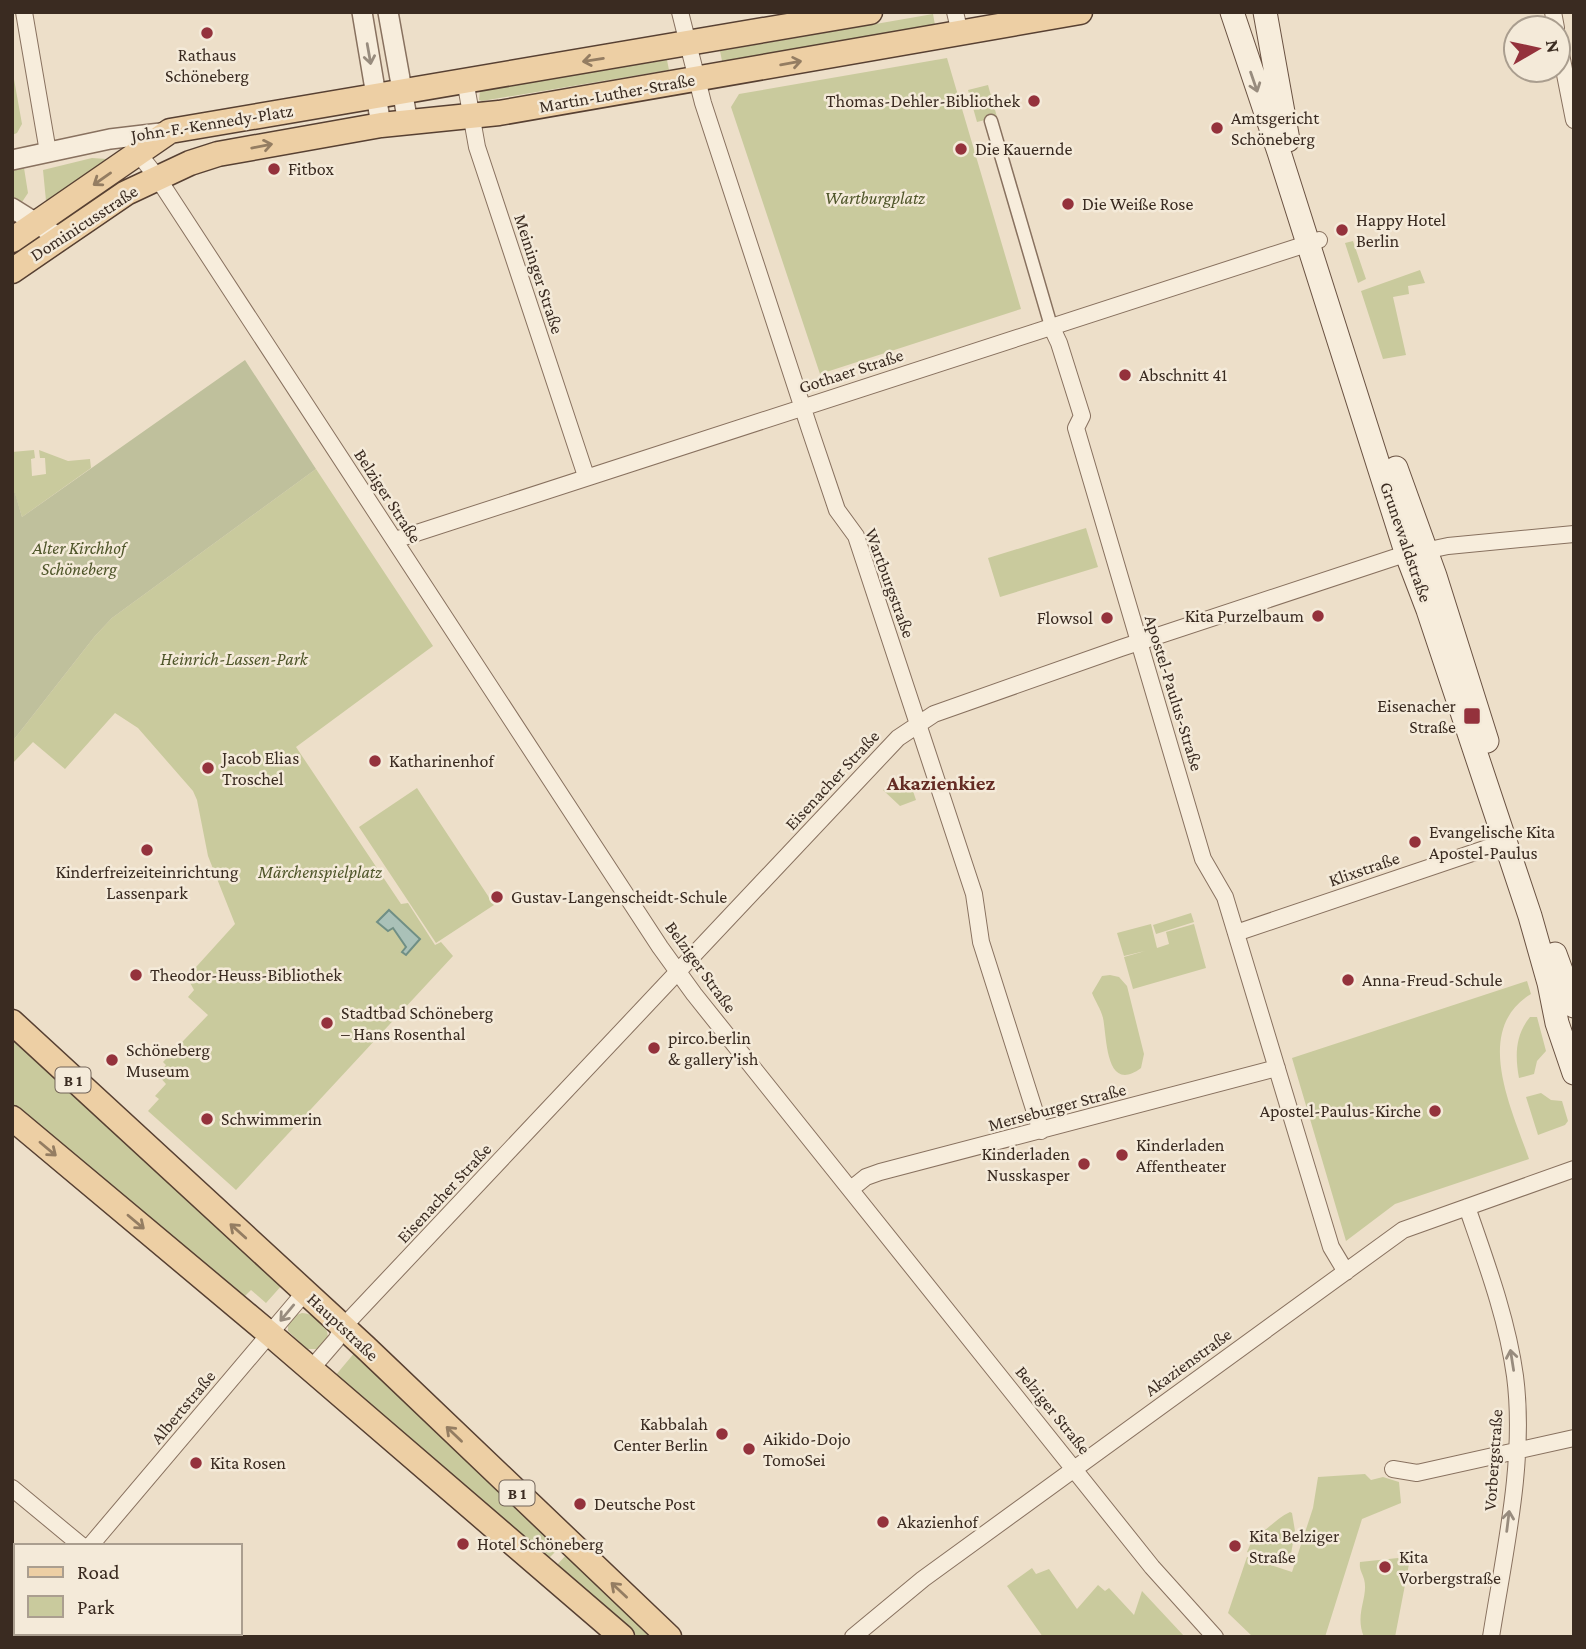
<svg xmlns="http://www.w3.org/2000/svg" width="1586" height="1649" font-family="'Crimson Pro',serif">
<rect width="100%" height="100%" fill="#eddfc9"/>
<path fill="#c9ca9d" d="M933,14L935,25L722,61L720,51Z
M947,58L1021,309L820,374L731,107L739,94Z
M667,60L669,70L482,101L479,100L480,90Z
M12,68L22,124L17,133L12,135Z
M988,85L997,117L977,122L968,90Z
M92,158L107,159L46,201L43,170Z
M24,168L28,193L22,202L12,196V171Z
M1353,241L1366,279L1358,283L1345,243Z
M1420,270L1425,283L1408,286L1409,294L1393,297L1406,355L1383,359L1361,291Z
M34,450L35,458L31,459L32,476L46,474L45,458H40L39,450L68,461L90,459L91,468L22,517L15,494L12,493V452Z
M316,469L433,646L296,747L401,904L408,903L435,945L441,942L453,956L236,1190L148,1111L159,1099L155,1096L166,1084L158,1075L166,1065L163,1062L208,1015L188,997L194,990L187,977L235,924L208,856L197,800L193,791L138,728L115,713L65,769L33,742L12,764V742L95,636L112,618Z
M1086,528L1098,567L1000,597L988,558Z
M890,787L913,791L916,800L900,806L883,790Z
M417,788L494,905L436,943L359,827Z
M1191,913L1194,922L1156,934L1153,925Z
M1151,924L1157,948L1169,944L1166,932L1194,924L1206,968L1133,989L1124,957L1145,951L1124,956L1117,933Z
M1110,975L1119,977L1127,986L1144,1054L1141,1068C1105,1095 1107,1036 1103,1018C1101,1009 1095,1001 1092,993L1102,976Z
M1527,981L1531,994C1472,1030 1512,1109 1529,1159L1395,1204L1346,1241L1292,1058Z
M1530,1017H1537L1546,1051L1537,1061L1534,1074L1519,1078C1515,1056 1515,1035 1530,1017Z
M12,1038L283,1284L266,1303L251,1290L243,1298L12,1105Z
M1541,1093L1551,1100L1562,1101L1568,1121L1565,1125L1538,1135L1526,1097Z
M302,1313C315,1314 328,1324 328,1338L318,1349H307L288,1331V1323L294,1316Z
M356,1351L560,1547L548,1559L335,1376Z
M1365,1474L1371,1480L1383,1477L1399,1482L1401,1503L1362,1519L1325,1637H1253L1228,1613L1247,1557L1292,1572L1313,1508L1318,1477Z
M1290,1512L1292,1513L1295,1531L1290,1560L1265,1558L1247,1552L1253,1538C1267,1531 1275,1519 1290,1512Z
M567,1554L657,1637H638L556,1566Z
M1398,1558L1409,1564L1395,1637H1364C1354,1614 1369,1597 1364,1579C1362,1572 1359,1570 1360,1562Z
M1032,1568L1036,1574L1049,1569L1077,1609L1098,1585L1105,1591L1109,1588L1134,1615L1142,1591L1184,1636L1043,1637L1007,1586Z"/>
<path fill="#bfc09c" d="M245,360L316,469L112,618L95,636L12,742V493H15L22,517Z"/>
<path fill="#aac1b8" stroke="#708f85" stroke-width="2" d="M389,910L420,939L406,955L402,952L406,947L393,928L388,931L377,922Z"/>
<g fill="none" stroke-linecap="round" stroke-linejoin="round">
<defs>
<path id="pedestrian" d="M991,121L1051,326"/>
<path id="minor" d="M24,12L48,152
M680,12L703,103L810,430L837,510L856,536L974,894L981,942L1041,1131
M955,12L960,33
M1553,12L1556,28
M1558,39L1574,120
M465,80L477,147L586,476
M134,148L157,177L660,947L694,994L1152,1567L1215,1637
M1051,326L1059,343L1082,416L1076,428L1203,859L1225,897L1331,1247L1346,1272
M395,540L1319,240
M1236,933L1505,842
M851,1189L866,1177L880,1172L1277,1068
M1467,1207C1486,1262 1507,1318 1515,1376C1526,1460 1504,1554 1491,1637
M311,1369L336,1340L343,1327L898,738L934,714L1121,648L1396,557L1448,546L1574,534
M1393,1469L1417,1473L1574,1438
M12,1488L82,1546
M90,1546L305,1292
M185,1633L189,1637
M12,1637L16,1632
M853,1637L923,1579L1403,1230L1574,1169"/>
<path id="tertiary" d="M362,12L381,125
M388,12L408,123
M12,160L110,139L169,132
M12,208L60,238"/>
<path id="secondary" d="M1232,12L1279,152L1407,555L1428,610L1530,916L1549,983L1557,1023L1574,1073
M1265,12L1288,140
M1396,468L1435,576L1487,741
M1555,954L1574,1006"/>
<path id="primary" d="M12,240L170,131L870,12
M12,271L126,193L190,163L218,154L381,125L499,113L1080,12
M12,1022L365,1347L669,1637
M12,1118L270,1334L622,1637"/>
</defs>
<use href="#pedestrian" stroke="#88715f" stroke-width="15"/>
<use href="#minor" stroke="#88715f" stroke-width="18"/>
<use href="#tertiary" stroke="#88715f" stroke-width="22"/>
<use href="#secondary" stroke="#6a5242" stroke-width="25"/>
<use href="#primary" stroke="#574032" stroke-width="27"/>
<use href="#pedestrian" stroke="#f7eddc" stroke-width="12"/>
<use href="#minor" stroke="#f7eddc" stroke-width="16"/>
<use href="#tertiary" stroke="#f7eddc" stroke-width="19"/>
<use href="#secondary" stroke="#f7eddc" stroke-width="23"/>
<use href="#primary" stroke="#edcfa4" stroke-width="24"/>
</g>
<defs><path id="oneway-shaft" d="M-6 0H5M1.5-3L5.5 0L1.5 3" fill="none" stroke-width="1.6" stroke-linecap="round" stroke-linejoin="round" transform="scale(1.75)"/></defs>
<g stroke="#988c7e">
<use href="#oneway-shaft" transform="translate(369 54) rotate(80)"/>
<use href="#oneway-shaft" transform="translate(1254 82) rotate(71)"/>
<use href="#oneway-shaft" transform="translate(287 1313) rotate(130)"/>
<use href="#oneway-shaft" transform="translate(1512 1360) rotate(-99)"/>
<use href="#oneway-shaft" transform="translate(1508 1521) rotate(-83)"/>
</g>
<g stroke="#947d62">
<use href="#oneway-shaft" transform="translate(593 60) rotate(171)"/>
<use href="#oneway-shaft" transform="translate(791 63) rotate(-10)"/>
<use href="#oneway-shaft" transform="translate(262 146) rotate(-11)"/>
<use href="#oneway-shaft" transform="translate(102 179) rotate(145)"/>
<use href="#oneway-shaft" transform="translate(48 1149) rotate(40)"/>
<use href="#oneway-shaft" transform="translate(136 1222) rotate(40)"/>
<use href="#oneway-shaft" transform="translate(238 1231) rotate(-138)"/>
<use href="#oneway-shaft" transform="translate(454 1434) rotate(-136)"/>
<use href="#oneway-shaft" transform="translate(619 1590) rotate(-137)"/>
</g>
<g fill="#94323c" stroke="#f4ead9" stroke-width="2.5">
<circle cx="207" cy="33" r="7"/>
<circle cx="1034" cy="101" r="7"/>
<circle cx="1217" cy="128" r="7"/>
<circle cx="961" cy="149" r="7"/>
<circle cx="274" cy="169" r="7"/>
<circle cx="1068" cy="204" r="7"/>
<circle cx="1342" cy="230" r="7"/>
<circle cx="1125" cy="375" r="7"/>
<circle cx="1318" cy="616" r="7"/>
<circle cx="1107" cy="618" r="7"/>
<rect x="1463" y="707" width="18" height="18" rx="3.5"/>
<circle cx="375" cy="761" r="7"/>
<circle cx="208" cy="768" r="7"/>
<circle cx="1415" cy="842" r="7"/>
<circle cx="147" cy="850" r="7"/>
<circle cx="497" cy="897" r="7"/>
<circle cx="136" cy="975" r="7"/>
<circle cx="1348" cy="980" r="7"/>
<circle cx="327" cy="1023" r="7"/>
<circle cx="654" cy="1048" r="7"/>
<circle cx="112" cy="1060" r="7"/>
<circle cx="1435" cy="1111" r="7"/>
<circle cx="207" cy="1119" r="7"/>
<circle cx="1122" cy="1155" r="7"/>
<circle cx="1084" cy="1164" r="7"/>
<circle cx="722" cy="1434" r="7"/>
<circle cx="749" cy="1449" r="7"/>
<circle cx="196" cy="1463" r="7"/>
<circle cx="580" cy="1504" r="7"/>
<circle cx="883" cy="1522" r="7"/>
<circle cx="463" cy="1544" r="7"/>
<circle cx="1235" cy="1546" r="7"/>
<circle cx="1385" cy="1567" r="7"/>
</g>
<g text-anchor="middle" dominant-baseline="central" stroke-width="5" stroke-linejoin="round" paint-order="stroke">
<g fill="#f4ead9" stroke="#726458" stroke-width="2">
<rect x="55.5" y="1067.5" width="35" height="25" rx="5"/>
<rect x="499.5" y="1480.5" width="35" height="25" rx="5"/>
</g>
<g font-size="16" font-weight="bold" fill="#3a2b21">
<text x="73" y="1080">B 1</text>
<text x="517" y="1493">B 1</text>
</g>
<g font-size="18" fill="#3a2b21" stroke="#f4ead9" text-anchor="start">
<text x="207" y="55" text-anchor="middle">Rathaus<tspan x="207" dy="21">Schöneberg</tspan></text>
<text x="1020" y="101" text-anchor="end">Thomas-Dehler-Bibliothek</text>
<text x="1231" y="118">Amtsgericht<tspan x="1231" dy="21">Schöneberg</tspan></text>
<text x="975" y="149">Die Kauernde</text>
<text x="288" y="169">Fitbox</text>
<text x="1082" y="204">Die Weiße Rose</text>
<text x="1356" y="220">Happy Hotel<tspan x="1356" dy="21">Berlin</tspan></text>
<text x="1139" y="375">Abschnitt 41</text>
<text x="1304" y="616" text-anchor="end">Kita Purzelbaum</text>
<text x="1093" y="618" text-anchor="end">Flowsol</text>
<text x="1456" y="706" text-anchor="end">Eisenacher<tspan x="1456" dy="21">Straße</tspan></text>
<text x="222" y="758">Jacob Elias<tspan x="222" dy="21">Troschel</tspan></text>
<text x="389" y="761">Katharinenhof</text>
<text x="1429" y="832">Evangelische Kita<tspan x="1429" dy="21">Apostel-Paulus</tspan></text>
<text x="147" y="872" text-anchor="middle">Kinderfreizeiteinrichtung<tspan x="147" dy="21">Lassenpark</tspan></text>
<text x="511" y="897">Gustav-Langenscheidt-Schule</text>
<text x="150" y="975">Theodor-Heuss-Bibliothek</text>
<text x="1362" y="980">Anna-Freud-Schule</text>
<text x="341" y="1013">Stadtbad Schöneberg<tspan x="341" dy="21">– Hans Rosenthal</tspan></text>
<text x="668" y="1038">pirco.berlin<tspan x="668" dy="21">&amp; gallery'ish</tspan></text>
<text x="126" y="1050">Schöneberg<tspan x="126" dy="21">Museum</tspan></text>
<text x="1421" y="1111" text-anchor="end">Apostel-Paulus-Kirche</text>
<text x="221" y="1119">Schwimmerin</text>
<text x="1136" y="1145">Kinderladen<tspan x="1136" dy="21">Affentheater</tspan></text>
<text x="1070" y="1154" text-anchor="end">Kinderladen<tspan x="1070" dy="21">Nusskasper</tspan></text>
<text x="708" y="1424" text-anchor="end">Kabbalah<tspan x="708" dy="21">Center Berlin</tspan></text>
<text x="763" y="1439">Aikido-Dojo<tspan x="763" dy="21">TomoSei</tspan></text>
<text x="210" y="1463">Kita Rosen</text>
<text x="594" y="1504">Deutsche Post</text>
<text x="897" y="1522">Akazienhof</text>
<text x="1249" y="1536">Kita Belziger<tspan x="1249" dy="21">Straße</tspan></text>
<text x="477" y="1544">Hotel Schöneberg</text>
<text x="1399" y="1557">Kita<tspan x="1399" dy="21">Vorbergstraße</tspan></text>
</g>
<g font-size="18" fill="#3a2b21" stroke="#f4ead9">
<text transform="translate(617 93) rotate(-10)">Martin-Luther-Straße</text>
<text transform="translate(212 123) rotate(-9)">John-F.-Kennedy-Platz</text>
<text transform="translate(84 223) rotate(-33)">Dominicusstraße</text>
<text transform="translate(539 274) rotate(72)">Meininger Straße</text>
<text transform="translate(851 371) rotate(-18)">Gothaer Straße</text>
<text transform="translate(388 496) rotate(57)">Belziger Straße</text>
<text transform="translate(1406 542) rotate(71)">Grunewaldstraße</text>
<text transform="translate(890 583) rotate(70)">Wartburgstraße</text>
<text transform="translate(1174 693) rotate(73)">Apostel-Paulus-Straße</text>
<text transform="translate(832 780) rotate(-47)">Eisenacher Straße</text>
<text transform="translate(1364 869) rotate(-19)">Klixstraße</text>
<text transform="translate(701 967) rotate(54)">Belziger Straße</text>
<text transform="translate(1057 1107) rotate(-15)">Merseburger Straße</text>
<text transform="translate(444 1193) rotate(-47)">Eisenacher Straße</text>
<text transform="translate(343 1327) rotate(43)">Hauptstraße</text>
<text transform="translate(1188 1362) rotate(-36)">Akazienstraße</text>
<text transform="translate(183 1407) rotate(-50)">Albertstraße</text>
<text transform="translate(1053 1410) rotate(51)">Belziger Straße</text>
<text transform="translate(1493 1460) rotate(-86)">Vorbergstraße</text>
</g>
<g font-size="18" font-style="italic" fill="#4e5529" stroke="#f4ead9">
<text x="875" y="198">Wartburgplatz</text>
<text x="79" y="548">Alter Kirchhof<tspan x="79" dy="21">Schöneberg</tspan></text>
<text x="234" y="659">Heinrich-Lassen-Park</text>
<text x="320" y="872">Märchenspielplatz</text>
</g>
<g font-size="21" font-weight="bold" fill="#642b23" stroke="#f4ead9">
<text x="941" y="783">Akazienkiez</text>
</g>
</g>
<rect width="1586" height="1649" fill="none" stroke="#3a2b21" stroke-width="28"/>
<rect x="14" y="1544" width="228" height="91" fill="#f4ead9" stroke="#aa9e8f" stroke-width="2"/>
<rect x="28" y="1567" width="35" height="10" fill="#edcfa4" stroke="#aa9e8f" stroke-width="2"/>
<text x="77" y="1579" font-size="21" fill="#3a2b21">Road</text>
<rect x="28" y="1596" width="35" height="21" fill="#c9ca9d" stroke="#aa9e8f" stroke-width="2"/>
<text x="77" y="1614" font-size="21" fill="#3a2b21">Park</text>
<g transform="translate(1537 49) rotate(81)"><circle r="33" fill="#f4ead9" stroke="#aa9e8f" stroke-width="2"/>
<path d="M0-5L12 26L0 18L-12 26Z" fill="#94323c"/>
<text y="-10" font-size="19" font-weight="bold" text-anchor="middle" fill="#3a2b21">N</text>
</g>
</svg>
